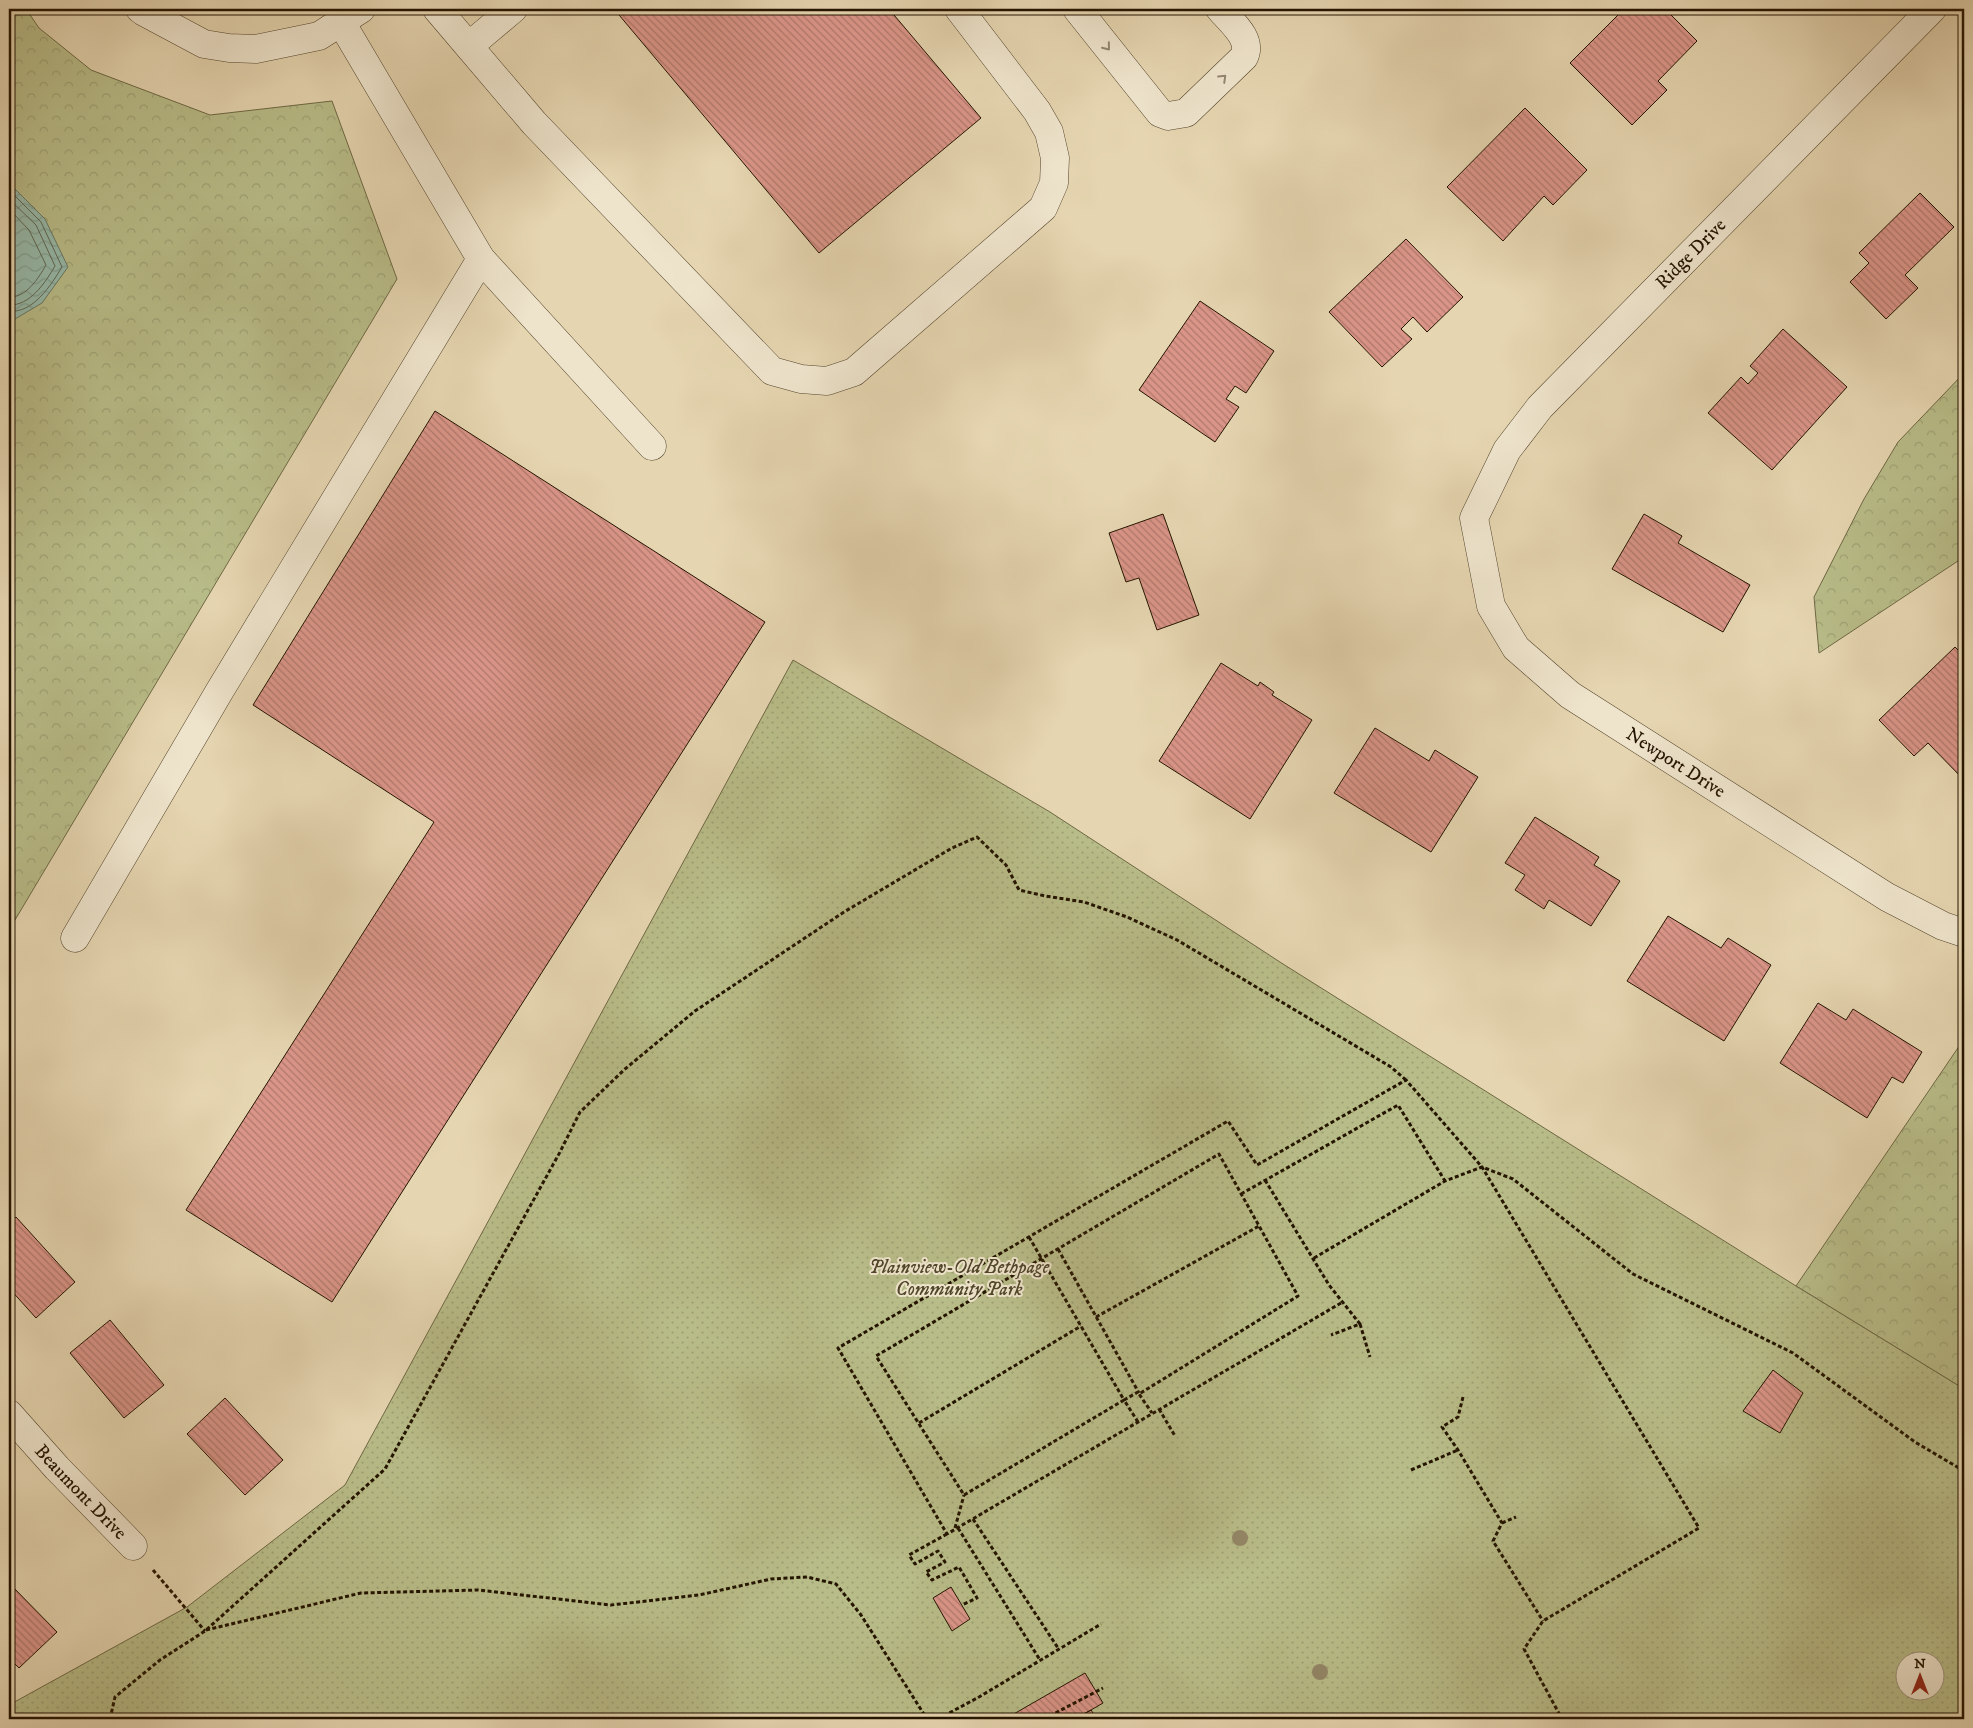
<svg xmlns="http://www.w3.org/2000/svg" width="1973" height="1728" font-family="'IM FELL DW Pica',serif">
<defs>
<pattern id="forest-crowns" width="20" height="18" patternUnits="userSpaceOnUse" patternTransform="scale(1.25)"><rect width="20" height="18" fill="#b8bc88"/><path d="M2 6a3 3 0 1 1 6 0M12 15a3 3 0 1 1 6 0" fill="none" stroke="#9ea174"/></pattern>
<pattern id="park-dots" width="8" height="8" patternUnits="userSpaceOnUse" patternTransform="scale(1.25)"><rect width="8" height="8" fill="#b8bc88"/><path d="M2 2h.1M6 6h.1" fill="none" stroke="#9ea174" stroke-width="1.8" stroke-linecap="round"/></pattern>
<pattern id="water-waves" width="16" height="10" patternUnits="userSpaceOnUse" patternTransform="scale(1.25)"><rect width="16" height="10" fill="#96b9a9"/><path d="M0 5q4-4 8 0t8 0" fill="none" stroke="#819e90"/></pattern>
<pattern id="building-back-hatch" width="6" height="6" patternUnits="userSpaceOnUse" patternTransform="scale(1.25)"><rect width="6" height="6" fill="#da9588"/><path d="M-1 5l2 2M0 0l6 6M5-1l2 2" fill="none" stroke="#b1786d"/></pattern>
</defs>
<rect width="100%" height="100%" fill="#e5d5b0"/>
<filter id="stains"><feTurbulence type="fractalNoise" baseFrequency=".004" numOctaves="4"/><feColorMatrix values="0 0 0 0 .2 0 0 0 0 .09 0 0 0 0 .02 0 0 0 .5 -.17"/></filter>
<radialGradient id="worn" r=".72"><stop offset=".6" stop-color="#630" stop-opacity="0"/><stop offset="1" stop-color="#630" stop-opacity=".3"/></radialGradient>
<path fill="url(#forest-crowns)" stroke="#6e6844" d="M9,9H26L39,28L91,70L210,115L332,101L397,279L9,930V315L15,319L45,219L9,183Z
M1964,373V557L1819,653L1814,597L1864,499L1898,442Z
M1964,1039V1389L1796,1286Z"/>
<path fill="url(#park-dots)" stroke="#6e6844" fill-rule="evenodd" d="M793,660L1050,812L1283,964L1796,1286L1964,1389V1719H9V1705L187,1607L345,1485ZM1906,1660H1936V1690H1906Z"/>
<path fill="url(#water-waves)" stroke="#687765" d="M9,183L45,219L68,267L42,303L15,319L9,315Z"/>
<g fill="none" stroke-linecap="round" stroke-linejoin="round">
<path stroke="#5d6654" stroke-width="1" d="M9,190L41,222L62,267C51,285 33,314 9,311
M9,199L36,225L55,266C45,283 30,306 9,305
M9,209L29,230L46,265C38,279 26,298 9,297"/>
</g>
<path fill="url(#building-back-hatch)" stroke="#241400" d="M614,9H889L981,118L819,253Z
M1624,9H1665L1697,41L1658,81L1667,90L1632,125L1570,63Z
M1525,108L1587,170L1553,205L1544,196L1503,241L1447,187Z
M1920,193L1954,227L1905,275L1918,288L1886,319L1850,282L1869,263L1859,253Z
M1406,239L1463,297L1427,332L1413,317L1401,329L1412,339L1382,367L1329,312Z
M1200,301L1274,351L1246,393L1235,386L1226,399L1239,407L1215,442L1139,390Z
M1783,329L1847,387L1772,470L1708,413L1741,377L1748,384L1758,373L1750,366Z
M435,411L765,622L332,1302L186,1210L434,822L253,705Z
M1163,514L1199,615L1157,630L1139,578L1126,582L1109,533Z
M1644,514L1682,536L1678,543L1750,585L1723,632L1612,569Z
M1955,647L1964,656V780L1928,743L1914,756L1879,720Z
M1221,663L1258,686L1260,682L1274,692L1272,695L1312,720L1250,819L1159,761Z
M1375,728L1429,761L1435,750L1478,777L1431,852L1334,793Z
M1535,817L1599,857L1594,865L1620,881L1591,926L1549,900L1544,909L1515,890L1525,875L1505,863Z
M1668,916L1721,948L1728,938L1771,965L1724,1041L1627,981Z
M1818,1003L1846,1020L1853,1009L1922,1052L1903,1083L1892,1077L1867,1118L1780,1063Z
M16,1217L75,1282L36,1318L9,1288V1223Z
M110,1320L164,1385L124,1418L70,1353Z
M1773,1370L1803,1393L1780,1433L1743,1411Z
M225,1398L283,1460L245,1495L187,1434Z
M9,1583L57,1632L19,1668L9,1658Z
M951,1587L970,1619L952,1631L933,1598Z
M1085,1673L1103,1703L1091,1710L1075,1719H1005Z
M1091,1710L1097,1719H1074Z"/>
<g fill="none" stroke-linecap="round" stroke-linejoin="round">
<defs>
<g id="minor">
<path d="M140,9L144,12L204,44L229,48L256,49L319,36L361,9"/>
<path d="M437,9L534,123L772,371L801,379L827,381L854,372L1043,208L1054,183L1055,158L1049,132L1037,111L959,9"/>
<path d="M1077,9L1160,113L1168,116L1186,113L1244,57C1253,39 1231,22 1220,9"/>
<path id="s1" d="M1932,9L1540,407L1507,450L1474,518L1491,606L1516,648L1570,695L1887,897L1943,926L1964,933"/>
<path d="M469,46L513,9"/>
<path d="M481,259L652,446"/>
<path d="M75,938L219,692L481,259L341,22"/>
<path id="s2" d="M9,1414L57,1468L133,1546"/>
</g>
</defs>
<use href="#minor" stroke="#54442c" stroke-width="29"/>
<path stroke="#241400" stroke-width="3" stroke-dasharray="4 2.5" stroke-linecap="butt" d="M1265,1180L1329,1285L1360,1324L1331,1335
M1241,1194L1398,1105L1445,1181
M1029,1237L1124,1400L1138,1392
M1058,1249L1139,1393
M1314,1258L1445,1181L1482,1167L1513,1179L1633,1274L1793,1353L1915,1442L1964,1471
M1341,1303L947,1534L838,1348L1228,1121L1257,1165L1406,1080L1482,1167L1699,1528L1543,1621L1524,1649L1562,1719
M1096,1317L1259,1226
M1360,1324L1370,1357
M1463,1397L1458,1417L1442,1427L1458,1450L1502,1523L1493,1541L1543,1621
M1159,1409L1175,1436
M1138,1422L1124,1400L964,1495L876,1356L1219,1154L1298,1296L1139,1394L1152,1413
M919,1423L1081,1326
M1411,1470L1458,1450
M973,1519L1058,1648
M1502,1523L1516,1517
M955,1528L964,1495
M958,1528L1040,1660
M947,1534L909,1555L915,1564L938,1551L945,1562L926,1572L932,1580L959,1567L977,1598L962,1605
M153,1570L205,1631
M206,1630L361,1593L478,1590L611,1605L699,1595L771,1579L807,1577L836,1584L861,1615L927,1719
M55,1719L66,1716L110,1719
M110,1719L115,1697L160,1660L205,1631L385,1469L560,1152L580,1112L625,1069L695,1011L844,912L952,848L977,837L1006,865L1019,890L1045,896L1084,902L1127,917L1177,940L1391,1067L1406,1080
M938,1719L979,1697L1101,1624
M1044,1719L1103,1688"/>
<use href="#minor" stroke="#eee4cc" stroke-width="28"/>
</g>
<g fill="#938666">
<circle cx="1240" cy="1538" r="8"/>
<circle cx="1320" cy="1672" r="8"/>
</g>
<defs><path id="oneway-chevron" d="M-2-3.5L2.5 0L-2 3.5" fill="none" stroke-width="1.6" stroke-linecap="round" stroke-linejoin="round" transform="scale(1.25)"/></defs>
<g stroke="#938670">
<use href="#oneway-chevron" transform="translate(1107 47) rotate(51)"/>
<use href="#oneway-chevron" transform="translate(1223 78) rotate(-44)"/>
</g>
<g text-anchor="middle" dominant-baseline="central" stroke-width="4" stroke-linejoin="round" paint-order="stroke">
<g font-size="19" fill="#241400" stroke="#eee4cc">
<text transform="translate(1691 254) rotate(-45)">Ridge Drive</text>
<text stroke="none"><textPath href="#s1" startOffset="1024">Newport Drive</textPath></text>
<text stroke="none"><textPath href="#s2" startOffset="106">Beaumont Drive</textPath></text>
</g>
<g font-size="19" font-style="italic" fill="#504629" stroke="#eee4cc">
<text x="959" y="1267">Plainview-Old Bethpage<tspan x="959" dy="22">Community Park</tspan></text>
</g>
</g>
<rect width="1973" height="1728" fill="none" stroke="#e5d5b0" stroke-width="30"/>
<rect x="10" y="10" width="1953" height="1708" fill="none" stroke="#241400" stroke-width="2.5"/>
<rect x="15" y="15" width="1943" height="1698" fill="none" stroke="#241400"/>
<g transform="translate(1920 1676)"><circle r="24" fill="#eee4cc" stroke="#9d917a"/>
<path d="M0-4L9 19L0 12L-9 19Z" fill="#8f2418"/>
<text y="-8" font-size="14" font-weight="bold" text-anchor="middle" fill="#241400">N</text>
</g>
<rect width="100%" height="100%" filter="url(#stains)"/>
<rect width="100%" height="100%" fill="url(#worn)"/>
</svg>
